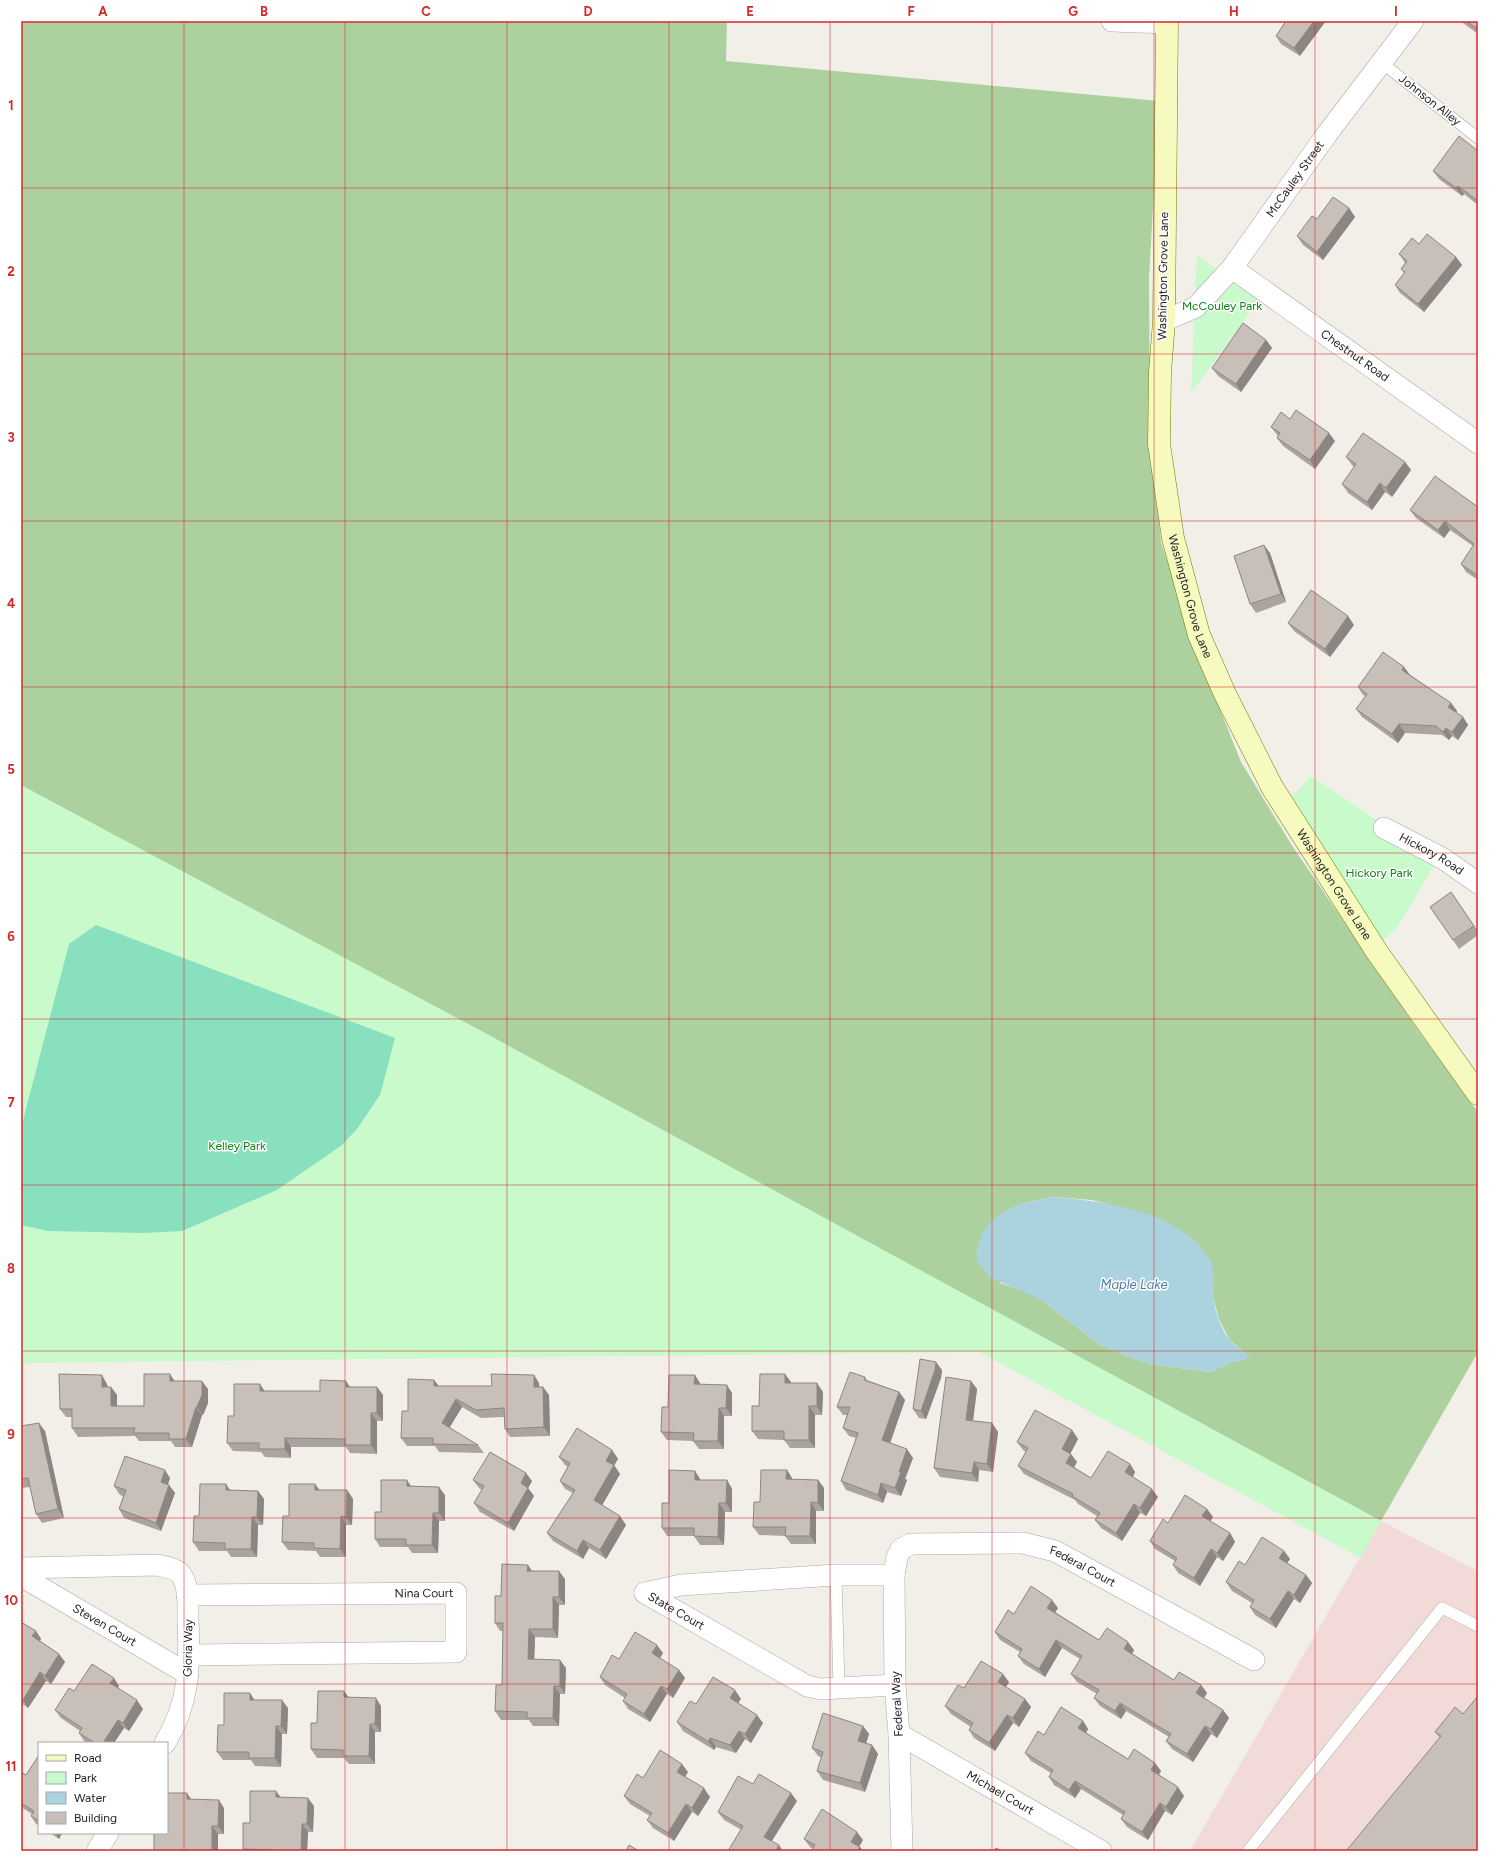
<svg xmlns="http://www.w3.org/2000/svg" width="1499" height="1872" font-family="Figtree,sans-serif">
<rect width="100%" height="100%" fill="#f2efe9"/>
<path fill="#f2dad9" d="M1381,1521L1478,1571V1851H1190Z"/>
<path fill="#add19e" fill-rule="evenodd" d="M21,21H727L726,61L1159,101L1149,278L1150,420L1161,542L1199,657L1241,762L1291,844L1417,1029L1478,1112V1352L1381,1521L21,788ZM1052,1197L1092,1200L1139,1212L1165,1222L1189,1236L1211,1263L1213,1297L1219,1319L1229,1339L1250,1358L1232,1362L1210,1372L1149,1364L1100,1345L1040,1299L1027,1292L1000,1283L991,1223C1012,1204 1025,1203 1052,1197Z"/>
<path fill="#c8facc" d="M1197,255L1259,300L1191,393Z
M1311,776L1437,861L1396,929L1377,945L1284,805Z
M21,785L487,1034L1381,1521L1361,1558L979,1352L26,1363L21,1372Z"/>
<path fill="#88e0be" d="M96,925L395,1038L380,1095L357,1129L342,1145L277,1190L182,1231L143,1233L48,1231L21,1225V1128L69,944Z"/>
<path fill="#aad3df" d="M1052,1197C1102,1201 1160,1208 1198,1244C1203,1250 1210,1257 1212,1264C1214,1274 1212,1285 1213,1295C1214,1308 1221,1330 1230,1340C1236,1347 1244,1352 1251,1358L1232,1362L1210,1372L1149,1364L1100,1345L1040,1299L991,1278L978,1262L976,1253L982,1234L990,1223L1002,1213L1017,1205Z"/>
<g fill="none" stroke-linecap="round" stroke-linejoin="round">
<defs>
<path id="lane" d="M1382,63L1478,138
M836,1575L839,1688
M1248,1851L1442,1608L1478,1626"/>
<g id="street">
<path d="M1112,21L1167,23"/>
<path id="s1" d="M1232,268L1478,443"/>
<path id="s2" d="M1164,321L1196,307L1232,268L1327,134L1413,21"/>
<path id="s3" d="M1384,828L1442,858L1478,883"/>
<path d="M21,1568L157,1565C166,1567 177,1568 182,1576C189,1588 188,1605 188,1618C190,1665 190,1702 165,1743"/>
<path id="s4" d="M21,1576L188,1674"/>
<path id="s5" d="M645,1593L807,1686L821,1689L895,1685"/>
<path d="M645,1593L681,1585L836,1575H894"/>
<path id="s6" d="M187,1595L456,1593V1652L190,1655"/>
<path id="s7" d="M899,1734L1101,1851"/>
<path d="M97,1851L108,1833"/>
<path id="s8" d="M902,1851L899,1734L895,1685L894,1575L897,1557L901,1549L911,1544L1023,1543L1055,1551L1254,1660"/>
</g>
<g id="secondary">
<path id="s9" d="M1167,21L1164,321L1160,372L1159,444L1173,538L1199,635L1225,694L1272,787L1377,952L1478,1094"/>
</g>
</defs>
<use href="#lane" stroke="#a9a9a9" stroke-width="12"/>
<use href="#street" stroke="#a9a9a9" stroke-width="22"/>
<use href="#secondary" stroke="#707d05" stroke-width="23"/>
<use href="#lane" stroke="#fff" stroke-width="11"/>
<use href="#street" stroke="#fff" stroke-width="21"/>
<use href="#secondary" stroke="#f7fabf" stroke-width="22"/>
</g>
<path fill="#aba49e" d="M1286,21L1300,56L1281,44L1276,36Z
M1461,21H1478V34L1463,23Z
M1478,151V205L1464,194L1462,196L1439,179L1433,171Z
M1349,208L1355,217L1323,260L1303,245L1297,236L1317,219Z
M1419,244L1456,257L1462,265L1424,312L1400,293L1395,285L1404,273L1401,269L1405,263L1399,254Z
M1266,340L1272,348L1241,392L1218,376L1212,368Z
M1290,419L1335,441L1315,469L1283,446L1277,438L1278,436L1277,435L1271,427Z
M1346,457L1405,462L1411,470L1392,497L1385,492L1372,510L1348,493L1342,484L1354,467L1352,465Z
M1478,507V580L1466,572L1461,564L1473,546L1450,530L1444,538L1416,518L1410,510Z
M1270,553L1286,602L1256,613L1250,604Z
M1288,623L1354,625L1330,657L1294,631Z
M1404,667L1409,674L1451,703L1457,711L1456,713L1463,717L1468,725L1458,740L1452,736L1449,740L1442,735L1405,733L1398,743L1362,717L1356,709L1366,696L1363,695L1358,687Z
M1451,892L1478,931V935L1459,949L1430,907Z
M942,1370L941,1378L926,1419L919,1418L913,1409Z
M534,1375L539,1383V1387H543L549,1395L550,1436L510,1437L505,1429L504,1417L481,1418L462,1407L449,1428L478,1445L484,1453L439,1452L435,1446H407L401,1438L408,1411L434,1380L439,1386H492Z
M865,1377L867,1380L899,1392L905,1400L890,1443L913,1458L905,1479L907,1480L901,1496L887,1492L883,1503L846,1490L841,1481L856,1438L849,1436L843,1428L847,1415H843L837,1407Z
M175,1381L208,1389V1403L203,1415H202L192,1447H175L171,1441H139L135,1436L78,1437L72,1428V1417H66L60,1409L107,1384L108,1387H111L117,1395V1406H144Z
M346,1381L350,1387H377L383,1395V1421H377V1454L350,1453L346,1447H291V1458L265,1457L261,1452L233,1451L227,1443L265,1391H320Z
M971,1381L977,1389L973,1421L992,1423L998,1432L993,1472L979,1470L978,1482L940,1477L934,1468Z
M791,1382V1383L823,1392L822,1415H815V1448H790L784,1440L758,1439L752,1431L759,1406Z
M700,1383V1384L732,1393V1416H724V1449H699L693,1441L667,1440L661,1432L668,1407Z
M21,1426L45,1431L64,1518L42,1523L36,1514L30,1487L21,1488Z
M1072,1430L1078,1439L1070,1454L1077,1462L1074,1467L1091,1478L1130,1464L1135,1472L1133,1477L1158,1497L1146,1516L1140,1513L1122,1541L1101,1528L1095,1520L1097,1516L1078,1504L1075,1500L1024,1474L1018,1466L1026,1452L1023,1450L1017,1442Z
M612,1450L618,1459L614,1465L620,1474L602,1505L626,1525L606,1559L589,1548L583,1559L553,1541L547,1533L573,1493L565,1489L560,1481L568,1467L565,1465L559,1457Z
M787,1470L792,1479L818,1480L824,1488V1511H816V1544H791L785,1536L759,1535L753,1527L760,1502Z
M695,1471L700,1479V1480H727L732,1489V1512H725L724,1545H700L694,1536H667L662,1528L669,1503Z
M170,1478L168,1484L175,1493L161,1531L124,1518L119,1509L123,1496L120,1495L114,1486Z
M473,1480L532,1481L528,1488L534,1496L514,1531L480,1512L474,1503L482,1490L479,1488Z
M315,1484L319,1490H347L353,1499L352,1525H346V1557H320L316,1551L288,1550L282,1542L289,1516Z
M412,1486L445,1495V1521H439L438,1553H412L408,1547H380L375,1539L381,1512Z
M231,1490L258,1491L264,1499L263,1525H258L257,1557H231L227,1551H199L193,1542L199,1516Z
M1207,1509L1213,1517L1210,1521L1230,1533L1235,1542L1223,1561L1217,1557L1200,1586L1178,1573L1173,1565L1175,1561L1155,1549L1150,1541L1168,1523Z
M1284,1551L1290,1559L1287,1563L1306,1575L1312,1583L1300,1603L1294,1599L1276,1628L1255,1615L1250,1607L1252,1603L1232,1591L1226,1582L1245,1565Z
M528,1565L532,1571L565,1579V1605H559L558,1638L535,1637L534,1659L566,1668L565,1694H560L559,1726H533L529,1720H501L495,1711L502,1685L503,1631H500L495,1623Z
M1058,1608L1055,1612L1099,1640L1134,1650L1132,1654L1174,1680L1201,1685L1207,1693L1204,1698L1223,1710L1229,1718L1217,1738L1211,1734L1193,1762L1172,1749L1166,1741L1169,1737L1126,1711L1121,1719L1100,1706L1094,1698L1097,1694L1077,1682L1071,1674L1080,1659L1062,1648L1045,1677L1024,1664L1018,1656L1020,1652L1000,1640L995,1632L1014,1614Z
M21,1622L36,1631L41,1639L40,1641L59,1654L65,1662L51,1684L46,1681L28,1708L21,1703Z
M663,1653L660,1658L679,1670L685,1678L673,1698L667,1694L650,1722L628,1709L623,1701L625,1698L605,1685L600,1677L619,1659Z
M1009,1682L1006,1687L1025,1699L1031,1707L1019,1727L1013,1723L995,1751L974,1738L969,1730L971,1727L951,1714L945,1706L964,1688Z
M119,1686L118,1688L143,1709L129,1731L124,1728L114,1743H88L84,1741L79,1733L80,1731L61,1718L55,1710L74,1691Z
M348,1697L381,1706V1732H375V1764H349L344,1758H317L311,1749L317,1723Z
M741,1699L738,1703L763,1723L751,1743L745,1739L736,1753L716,1747L714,1750L683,1731L677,1722L696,1704Z
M255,1700L288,1708L287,1734H282L281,1767L255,1766L251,1760H223L217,1752L224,1725Z
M1463,1714L1478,1851L1440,1738L1435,1732Z
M1083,1721L1088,1729L1086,1733L1128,1759L1155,1763L1161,1771L1159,1775L1184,1796L1172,1815L1165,1811L1148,1840L1127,1827L1121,1819L1123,1815L1081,1789L1075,1798L1054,1785L1049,1777L1051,1773L1031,1761L1025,1753L1044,1735Z
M863,1726L869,1734L866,1744L872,1745L878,1754L865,1792L823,1780L817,1771L822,1758L818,1756L812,1748Z
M39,1755V1826L36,1824L31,1816L32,1814L21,1807V1772L26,1775Z
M688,1772L685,1776L710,1797L698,1816L692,1812L674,1841L653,1828L647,1820L650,1816L630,1804L624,1796L643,1778Z
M753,1784L797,1801L772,1841L740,1829L724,1820L718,1812Z
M280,1797L314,1806L313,1832H308L307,1851H244L243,1849L250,1823Z
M191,1800L224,1808V1834H218V1851H154Z
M50,1833H62L59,1839Z
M804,1839L863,1840L859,1847L863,1851H811L813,1849L810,1847Z"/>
<path fill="#8b8681" d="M1314,21H1326L1300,56L1294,48Z
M1458,186L1464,194L1462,196L1456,188Z
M1349,208L1355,217L1323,260L1317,252Z
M1456,257L1462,265L1424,312L1418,304Z
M1266,340L1272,348L1241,392L1236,384Z
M1329,433L1335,441L1315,469L1310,460Z
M1405,462L1411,470L1392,497L1386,488Z
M1380,483L1385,492L1372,510L1367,502Z
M1445,521L1450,530L1444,538L1438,530Z
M1264,545L1270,553L1286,602L1281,594Z
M1348,616L1354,625L1330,657L1325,649Z
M1404,667L1410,675L1402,670Z
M1451,703L1457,711L1454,716L1448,707Z
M1463,717L1468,725L1458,740L1452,732Z
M1399,724L1405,733L1398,743L1392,734Z
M1446,728L1452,736L1449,740L1443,732Z
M936,1362L942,1370L941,1378L926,1419L921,1411Z
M170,1374L176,1383L170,1381Z
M785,1374L791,1382V1391L785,1383Z
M102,1375L107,1384L108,1396L102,1387Z
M534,1375L539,1383L540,1395L534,1387Z
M695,1375L700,1383V1392L694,1384Z
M434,1380L440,1388L434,1386Z
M202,1381L208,1389V1403L203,1415L197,1407Z
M346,1381L351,1389L346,1387Z
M971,1381L977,1389L972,1428L966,1420Z
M817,1383L823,1392L822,1415L817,1406Z
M260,1384L266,1393L260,1391Z
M727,1385L732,1393V1416L726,1408Z
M111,1387L117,1395V1414L111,1406Z
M377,1387L383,1395V1421L377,1413Z
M543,1387L549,1395L550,1436L544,1427Z
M899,1392L905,1400L888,1449L882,1440Z
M456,1399L462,1407L447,1432L442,1423Z
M809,1406L815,1415V1448L809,1440Z
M196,1407L202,1415L192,1447L186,1439Z
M719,1408L724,1416V1449L718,1441Z
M371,1413L377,1421V1454L371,1445Z
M39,1423L45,1431L64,1518L58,1509Z
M992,1423L998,1432L993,1472L987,1464Z
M1072,1430L1078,1439L1068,1458L1062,1449Z
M285,1438L291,1447V1458L285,1449Z
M907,1449L913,1458L905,1479L907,1480L901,1496L895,1488L899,1472Z
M612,1450L618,1459L612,1469L606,1461Z
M1071,1454L1077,1462L1072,1471L1066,1463Z
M974,1462L979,1470L978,1482L972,1473Z
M1130,1464L1135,1472L1131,1480L1125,1472Z
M614,1465L620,1474L600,1509L594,1500Z
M165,1470L170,1478L166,1490L161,1482Z
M787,1470L792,1478V1487L786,1479Z
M695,1471L700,1479V1488L695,1480Z
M526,1473L532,1481L527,1490L528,1488L534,1496L514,1531L508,1523L521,1483Z
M407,1480L413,1489L407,1486Z
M727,1480L732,1489V1512L726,1503Z
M818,1480L824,1488V1511L818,1503Z
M881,1483L887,1492L883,1503L878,1495Z
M226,1484L232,1493L226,1490Z
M315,1484L321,1492L315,1490Z
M169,1485L175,1493L161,1531L156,1523Z
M439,1487L445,1495V1521L439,1513Z
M1152,1489L1158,1497L1146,1516L1140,1508Z
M347,1490L353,1499L352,1525L346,1517Z
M258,1491L264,1499L263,1525L257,1517Z
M811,1502L816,1511V1544L810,1536Z
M719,1503L725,1512L724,1545L718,1537Z
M1134,1504L1140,1513L1122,1541L1116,1533Z
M1207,1509L1213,1517L1208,1525L1202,1516Z
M433,1513L439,1521L438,1553L432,1545Z
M341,1516L346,1525V1557L340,1549Z
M620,1516L626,1525L606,1559L600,1550Z
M252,1517L258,1525L257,1557L251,1549Z
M1230,1533L1235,1542L1223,1561L1217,1553Z
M583,1540L589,1548L583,1559L577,1551Z
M1211,1549L1217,1557L1200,1586L1194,1578Z
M1284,1551L1290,1559L1285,1566L1279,1558Z
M528,1565L533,1573L527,1571Z
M559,1571L565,1579V1605L559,1597Z
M1306,1575L1312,1583L1300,1603L1294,1595Z
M1288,1591L1294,1599L1276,1628L1270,1619Z
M553,1597L559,1605L558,1638L553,1629Z
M1052,1600L1058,1608L1053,1616L1047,1608Z
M529,1629L535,1637L534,1667L528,1659Z
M36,1631L41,1639L38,1645L32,1636Z
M1056,1640L1062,1648L1045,1677L1039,1669Z
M1128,1642L1134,1650L1130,1658L1124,1649Z
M657,1645L663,1653L658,1661L652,1653Z
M59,1654L65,1662L51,1684L45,1676Z
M560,1660L566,1668L565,1694L560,1686Z
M679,1670L685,1678L673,1698L667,1689Z
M40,1672L46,1681L28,1708L23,1700Z
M1003,1674L1009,1682L1004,1690L998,1682Z
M114,1678L119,1686L116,1692L110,1683Z
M1201,1685L1207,1693L1202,1701L1196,1693Z
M554,1686L560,1694L559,1726L553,1718Z
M661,1686L667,1694L650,1722L644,1714Z
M735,1690L741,1699L736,1706L730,1698Z
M344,1691L350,1699L344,1697Z
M250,1693L256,1702L250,1700Z
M376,1698L381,1706V1732L375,1724Z
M1025,1699L1031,1707L1019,1727L1013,1718Z
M137,1700L143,1709L129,1731L123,1723Z
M282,1700L288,1708L287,1734L281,1726Z
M1120,1703L1126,1711L1121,1719L1115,1711Z
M1223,1710L1229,1718L1217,1738L1211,1729Z
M757,1715L763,1723L751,1743L745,1734Z
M1007,1715L1013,1723L995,1751L989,1743Z
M118,1720L124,1728L114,1743H103Z
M1083,1721L1088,1729L1084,1737L1078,1728Z
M370,1724L375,1732V1764L369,1756Z
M276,1726L282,1734L281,1767L275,1758Z
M863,1726L869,1734L864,1749L858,1741Z
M1205,1726L1211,1734L1193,1762L1187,1754Z
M739,1731L745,1739L736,1753L730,1745Z
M710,1738L716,1747L714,1750L709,1742Z
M872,1745L878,1754L865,1792L860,1783Z
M1155,1763L1161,1771L1156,1779L1151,1770Z
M682,1764L688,1772L683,1780L677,1772Z
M1075,1781L1081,1789L1075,1798L1069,1790Z
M1178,1787L1184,1796L1172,1815L1166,1807Z
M704,1788L710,1797L698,1816L692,1808Z
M276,1791L282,1799L276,1797Z
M187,1793L193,1802L187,1799Z
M791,1793L797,1801L769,1845L764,1837Z
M308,1798L314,1806L313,1832L307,1824Z
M219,1800L224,1808V1834L218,1826Z
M1160,1803L1165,1811L1148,1840L1142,1832Z
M686,1804L692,1812L674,1841L668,1833Z
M302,1824L308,1832L307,1851H301Z
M212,1826L218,1834V1851H212Z
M857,1832L863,1840L857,1850L851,1842Z
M55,1833H62L59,1839Z
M779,1845L783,1851H776Z
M860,1847L863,1851H857Z"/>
<path fill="#c7bfb8" stroke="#8b8681" d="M1286,21H1314L1294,48L1276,36Z
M1466,21H1478V29Z
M1459,136L1478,151V201L1458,186L1456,188L1433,171Z
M1333,197L1349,208L1317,252L1297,236L1312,216L1317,219Z
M1427,234L1456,257L1418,304L1395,285L1405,272L1401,269L1407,261L1399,254L1412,238L1419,244Z
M1243,323L1266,340L1236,384L1212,368Z
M1296,410L1329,433L1310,460L1277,438L1280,433L1271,427L1281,412L1290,419Z
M1363,433L1405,462L1386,488L1380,483L1367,502L1342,484L1356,464L1346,457Z
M1435,476L1478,507V576L1461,564L1474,544L1445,521L1438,530L1410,510Z
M1264,545L1281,594L1250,604L1234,556Z
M1311,590L1348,616L1325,649L1288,623Z
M1383,652L1404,667L1402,670L1451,703L1448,707L1463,717L1452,732L1446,728L1443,732L1436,726L1399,724L1392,734L1356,709L1367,694L1358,687Z
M1451,892L1474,926L1453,940L1430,907Z
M920,1359L936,1362L935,1370L921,1411L913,1409Z
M850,1372L865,1377L864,1380L899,1392L882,1440L907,1449L899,1472H901L895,1488L881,1483L878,1495L841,1481L858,1433L843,1428L850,1407H837Z
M59,1374L102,1375V1387H111V1406H144V1374H170V1381H202V1395L197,1407H196L186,1439H169V1433H133L135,1428H72V1409H60Z
M491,1374L534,1375V1387H543L544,1427L505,1429L504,1408L476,1410L456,1399L442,1423L478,1445L433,1444V1438H401L402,1411H408V1379L434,1380V1386H492Z
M760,1374H785V1383H817V1406H809V1440H784V1431H752V1406H759Z
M669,1375H695L694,1384L727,1385L726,1408H719L718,1441H693L694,1433L661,1432L662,1407H668Z
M946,1377L971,1381L966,1420L992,1423L987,1464L974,1462L972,1473L934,1468Z
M320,1380L346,1381V1387H377V1413H371V1445H345V1439L285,1438V1449H259V1443H227L228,1416H234V1384H260V1391H320Z
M1035,1410L1072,1430L1062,1449L1071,1454L1066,1463L1091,1478L1108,1451L1130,1464L1125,1472L1152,1489L1140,1508L1134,1504L1116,1533L1095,1520L1100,1513L1072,1496L1073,1494L1018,1466L1028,1448L1017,1442Z
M39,1423L58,1509L36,1514L28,1478L21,1479V1426Z
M577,1428L612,1450L606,1461L614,1465L594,1500L620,1516L600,1550L583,1540L577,1551L547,1533L575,1490L560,1481L570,1463L559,1457Z
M490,1452L526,1473L521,1483L528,1488L508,1523L474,1503L484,1486L473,1480Z
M125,1456L165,1470L161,1482L169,1485L156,1523L119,1509L126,1490L114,1486Z
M669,1470L695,1471V1480H727L726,1503H719L718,1537L694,1536V1528H662V1503H669Z
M761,1470H787L786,1479L818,1480V1503L811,1502L810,1536H785L786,1527H753L754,1502H760Z
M381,1480H407V1486L439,1487V1513H433L432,1545H406V1539H375V1512H381Z
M200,1484H226V1490L258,1491L257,1517H252L251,1549H225V1543L193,1542L194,1516H199Z
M289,1484H315V1490H347L346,1517L341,1516L340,1549L314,1548V1543L282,1542L283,1516H289Z
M1185,1495L1207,1509L1202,1516L1230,1533L1217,1553L1211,1549L1194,1578L1173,1565L1177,1558L1150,1541L1163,1519L1168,1523Z
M1262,1537L1284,1551L1279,1558L1306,1575L1294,1595L1288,1591L1270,1619L1250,1607L1254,1600L1226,1582L1239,1561L1245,1565Z
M502,1564L528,1565L527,1571H559V1597H553V1629H529L528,1659L560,1660V1686H554L553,1718H527V1712L495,1711L496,1685H502L503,1623H495V1596H501Z
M1031,1586L1052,1600L1047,1608L1099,1640L1107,1628L1128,1642L1124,1649L1174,1680L1179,1672L1201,1685L1196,1693L1223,1710L1211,1729L1205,1726L1187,1754L1166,1741L1171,1734L1120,1703L1115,1711L1094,1698L1099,1690L1071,1674L1082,1656L1056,1640L1039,1669L1018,1656L1022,1649L995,1632L1008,1610L1014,1614Z
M21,1622L36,1631L32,1636L59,1654L45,1676L40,1672L23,1700L21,1699Z
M635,1632L657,1645L652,1653L679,1670L667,1689L661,1686L644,1714L623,1701L627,1694L600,1677L612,1655L619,1659Z
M981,1661L1003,1674L998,1682L1025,1699L1013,1718L1007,1715L989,1743L969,1730L973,1723L945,1706L958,1685L964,1688Z
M92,1664L114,1678L110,1683L137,1700L123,1723L118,1720L103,1743H95L79,1733L82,1728L55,1710L69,1688L74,1691Z
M713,1677L735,1690L730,1698L757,1715L745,1734L739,1731L730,1745L710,1738L709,1742L677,1722L690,1701L696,1704Z
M318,1691H344V1697L376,1698L375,1724H370L369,1756H343V1750L311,1749V1723H317Z
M224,1693H250V1700H282L281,1726H276L275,1758H249V1752H217L218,1725H224Z
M1478,1696V1851H1346L1441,1736L1435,1732L1455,1707L1463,1714Z
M1061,1707L1083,1721L1078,1728L1128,1759L1134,1749L1155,1763L1151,1770L1178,1787L1166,1807L1160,1803L1142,1832L1121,1819L1125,1812L1075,1781L1069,1790L1049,1777L1053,1770L1025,1753L1038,1731L1044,1735Z
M823,1713L863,1726L858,1741L872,1745L860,1783L817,1771L823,1752L812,1748Z
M660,1750L682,1764L677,1772L704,1788L692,1808L686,1804L668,1833L647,1820L652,1813L624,1796L637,1774L643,1778Z
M39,1755V1821L31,1816L34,1811L21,1803V1772L26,1775Z
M759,1774L791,1793L764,1837L779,1845L776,1851H728L743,1826L718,1812L738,1776L753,1784Z
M250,1791H276V1797L308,1798L307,1824H302L301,1851H275V1850L243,1849V1823H250Z
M167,1793H187V1799L219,1800L218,1826H212V1851H154V1833H167Z
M822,1809L857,1832L851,1842L860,1847L857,1851H811L815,1845L804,1839Z
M629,1845L639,1851H626Z
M996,1848L1002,1851H994Z"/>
<path fill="none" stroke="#d62828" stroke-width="1" stroke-opacity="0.55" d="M184,21V1851M345,21V1851M507,21V1851M669,21V1851M830,21V1851M992,21V1851M1154,21V1851M1315,21V1851M21,188H1478M21,354H1478M21,521H1478M21,687H1478M21,853H1478M21,1019H1478M21,1185H1478M21,1351H1478M21,1518H1478M21,1684H1478"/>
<g text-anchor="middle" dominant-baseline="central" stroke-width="3" stroke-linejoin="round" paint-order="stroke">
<g font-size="12" fill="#222" stroke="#fff">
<text transform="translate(1430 100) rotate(38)">Johnson Alley</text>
<text stroke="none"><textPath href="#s2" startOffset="197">McCauley Street</textPath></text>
<text transform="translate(1163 276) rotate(-89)">Washington Grove Lane</text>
<text stroke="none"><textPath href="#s1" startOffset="151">Chestnut Road</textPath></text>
<text stroke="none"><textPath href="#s9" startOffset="579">Washington Grove Lane</textPath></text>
<text stroke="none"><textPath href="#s3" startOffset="54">Hickory Road</textPath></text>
<text stroke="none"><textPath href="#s9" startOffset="903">Washington Grove Lane</textPath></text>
<text stroke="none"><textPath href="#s8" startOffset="491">Federal Court</textPath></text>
<text stroke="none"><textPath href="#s6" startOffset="237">Nina Court</textPath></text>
<text stroke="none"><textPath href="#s5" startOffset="36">State Court</textPath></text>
<text stroke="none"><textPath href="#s4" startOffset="97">Steven Court</textPath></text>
<text transform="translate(188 1648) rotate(-89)">Gloria Way</text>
<text transform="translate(897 1704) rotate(-93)">Federal Way</text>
<text stroke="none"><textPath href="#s7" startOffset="117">Michael Court</textPath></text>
</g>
<g font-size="12" fill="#0c8416" stroke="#fff">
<text x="1222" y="306">McCouley Park</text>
<text x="1379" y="873">Hickory Park</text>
<text x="237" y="1146">Kelley Park</text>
</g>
<g font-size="13" font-style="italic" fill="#4a7aab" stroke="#fff">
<text x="1134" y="1284">Maple Lake</text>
</g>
</g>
<rect width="1499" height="1872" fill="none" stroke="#ffffff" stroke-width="44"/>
<rect x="38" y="1742" width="130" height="92" fill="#ffffff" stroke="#a7a7a7"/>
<rect x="46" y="1755" width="20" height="6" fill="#f7fabf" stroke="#a7a7a7"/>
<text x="74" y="1762" font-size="12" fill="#222222">Road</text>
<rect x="46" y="1772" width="20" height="12" fill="#c8facc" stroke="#a7a7a7"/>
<text x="74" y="1782" font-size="12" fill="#222222">Park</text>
<rect x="46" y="1792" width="20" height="12" fill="#aad3df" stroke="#a7a7a7"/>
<text x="74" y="1802" font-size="12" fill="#222222">Water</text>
<rect x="46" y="1812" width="20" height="12" fill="#c7bfb8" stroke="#a7a7a7"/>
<text x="74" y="1822" font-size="12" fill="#222222">Building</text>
<rect x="22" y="22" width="1455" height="1828" fill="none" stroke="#d62828" stroke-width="1.5"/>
<g font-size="13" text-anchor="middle" font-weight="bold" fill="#d62828">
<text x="103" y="16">A</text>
<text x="264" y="16">B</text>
<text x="426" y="16">C</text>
<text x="588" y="16">D</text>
<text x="750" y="16">E</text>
<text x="911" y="16">F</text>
<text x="1073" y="16">G</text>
<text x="1234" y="16">H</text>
<text x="1396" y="16">I</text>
<text x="11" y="110">1</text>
<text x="11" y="276">2</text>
<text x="11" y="442">3</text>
<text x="11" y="608">4</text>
<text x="11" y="774">5</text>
<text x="11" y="941">6</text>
<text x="11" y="1107">7</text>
<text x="11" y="1273">8</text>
<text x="11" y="1439">9</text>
<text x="11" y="1605">10</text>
<text x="11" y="1771">11</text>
</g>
</svg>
